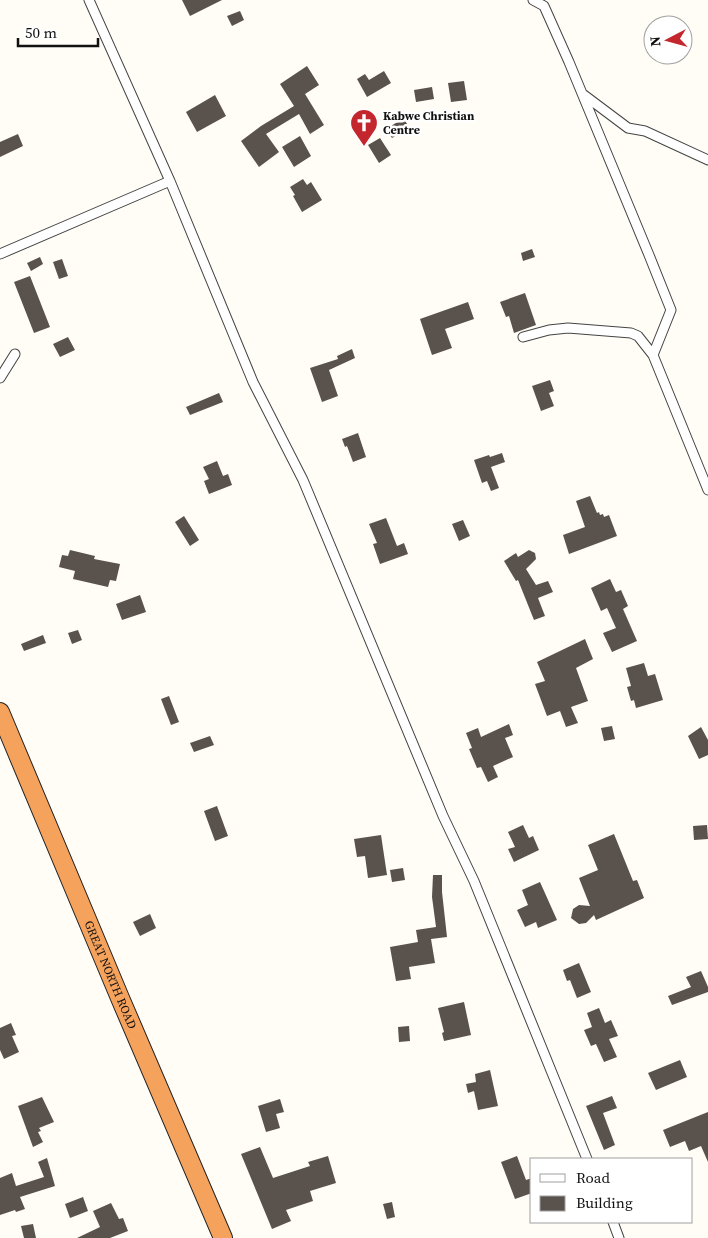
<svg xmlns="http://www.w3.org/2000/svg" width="708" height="1238" font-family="'Source Serif 4',serif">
<rect width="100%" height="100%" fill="#fffdf5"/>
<path fill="#5a524d" d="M182,0H222L190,16Z
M240,11L244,20L232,26L227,16Z
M307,66L319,85L305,94L324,125L310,134L299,114L266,134L279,152L259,167L241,141L261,126L294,106L280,84Z
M384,71L391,83L367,97L357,79L365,74L369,80Z
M464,81L467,100L451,102L448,83Z
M432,87L434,99L416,102L414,90Z
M215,95L226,116L197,132L186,112Z
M404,118L409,128L392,138L386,129Z
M18,134L23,146L0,157V142Z
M300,136L311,156L294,167L282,147Z
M380,138L391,155L379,163L368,145Z
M303,179L307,185L311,182L322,200L302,212L293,196L295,195L290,187Z
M532,249L535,257L523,261L521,253Z
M40,257L43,264L31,271L27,263Z
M62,259L68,276L59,279L53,262Z
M30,276L50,327L34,333L14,282Z
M525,293L536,325L514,333L509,316L506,317L500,302Z
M468,302L474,319L445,329L452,348L432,355L420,319Z
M68,337L75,350L60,357L53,344Z
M352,349L355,358L329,370L338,396L322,402L310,368L338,359L337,356Z
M550,380L554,391L549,393L554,406L541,411L532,386Z
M219,393L223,402L190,415L186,407Z
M358,433L366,457L353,462L347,446L345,447L342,439Z
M502,453L505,462L491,467L499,488L491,491L487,481L482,483L474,460L489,455L490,457Z
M217,461L223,476L228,474L232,485L209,494L204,481L209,479L203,467Z
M590,496L597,513L599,512L600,515L603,514L604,517L609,515L617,536L569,554L563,535L585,527L576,501Z
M184,516L199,540L190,546L175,522Z
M386,518L397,546L404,543L408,554L380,564L373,544L377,543L369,524Z
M463,520L470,536L459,541L452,524Z
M70,550L95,556L94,559L120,564L116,581L110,580L108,587L73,579L75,571L59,567L62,555L68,556Z
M529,550L535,553L536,559L526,569L536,585L548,581L553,592L538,598L545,616L534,620L518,580L516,581L504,561L516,553L518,557Z
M610,579L616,592L621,590L628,606L623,609L637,641L612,652L603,633L616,628L607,608L601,611L591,588Z
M140,595L146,612L122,620L116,604Z
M78,630L82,640L72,644L68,633Z
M43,635L46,643L24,651L21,644Z
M585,639L593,659L576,668L588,701L571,707L578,723L566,727L560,711L547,716L535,684L545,681L537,662Z
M644,663L648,676L655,674L663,700L636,708L634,700L631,701L627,687L631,686L626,668Z
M169,696L179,722L171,725L161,699Z
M509,724L513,735L505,738L513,757L493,766L498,777L488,782L481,767L477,768L469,749L472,748L466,733L478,728L481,737Z
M612,726L615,739L604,741L601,728Z
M701,727L708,740V755L699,759L688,736Z
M210,736L214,745L194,752L190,743Z
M217,806L228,836L215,841L204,811Z
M523,825L529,838L533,836L539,850L514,862L508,849L515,847L508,832Z
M707,825L708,839L694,840L693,826Z
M614,834L633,881L637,880L644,898L596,920L594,915L586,923L579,924L571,918L573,909L579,905L590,906L579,878L598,870L588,845Z
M381,835L387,875L368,878L365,856L357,857L354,839Z
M403,868L405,880L392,882L390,870Z
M433,875H442V892L447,937L431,939L435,963L409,967L411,979L396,981L390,947L418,942L416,930L436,927L432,897Z
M540,882L557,920L538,928L536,922L525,927L517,910L528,905L522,890Z
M150,914L156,928L140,936L133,922Z
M579,963L591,992L577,998L570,980L567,981L563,970Z
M701,971L708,987V992L672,1005L668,996L691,987L686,977Z
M464,1002L471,1035L444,1041L442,1033L444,1032L438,1008Z
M599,1008L605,1023L611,1020L618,1036L609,1039L617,1057L604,1062L596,1044L591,1046L584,1030L592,1027L587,1013Z
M11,1023L16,1035L12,1036L19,1052L4,1059L0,1050V1028Z
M409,1026L410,1041L399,1042L398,1027Z
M680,1060L687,1077L656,1090L648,1073Z
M490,1070L498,1106L478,1110L474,1091L468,1093L466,1084L476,1082L475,1074Z
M612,1096L617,1108L603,1113L615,1145L604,1150L586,1106Z
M42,1097L54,1122L39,1128L41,1131L38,1132L43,1142L33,1147L18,1106Z
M280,1099L284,1112L276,1114L280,1128L266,1132L258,1106Z
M708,1112V1162L701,1146L689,1151L685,1141L670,1147L663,1130Z
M260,1147L273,1178L310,1166L308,1162L328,1156L336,1183L310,1191L313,1201L286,1210L291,1221L272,1229L241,1154Z
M517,1156L526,1180L532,1178V1193L515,1199L501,1162Z
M47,1158L55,1186L20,1197L25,1209L16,1212L15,1210L0,1215V1178L12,1173L16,1186L44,1177L38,1162Z
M83,1197L88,1211L70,1218L65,1204Z
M392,1202L395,1217L387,1219L383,1204Z
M111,1203L119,1219L123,1218L128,1231L110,1238H77L100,1227L93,1211Z
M33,1224L36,1238H24L21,1226Z"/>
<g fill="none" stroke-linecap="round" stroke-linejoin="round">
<defs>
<path id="street" d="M89,0L170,181L253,382L303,480L443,816L474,881L587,1159
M533,0L544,6L569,62L649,255L671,310L653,355
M584,95L628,128L645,131L708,160
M0,254L170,181
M523,337L549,330L568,328L631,333L638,336L653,355L708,490
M0,378L15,354
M613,1222L619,1238"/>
<g id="highway">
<path id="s1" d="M0,712L120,998L223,1238"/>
</g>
</defs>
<use href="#street" stroke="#444" stroke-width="11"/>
<use href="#highway" stroke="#222" stroke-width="20"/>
<use href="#street" stroke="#fff" stroke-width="9"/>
<use href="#highway" stroke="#f5a25d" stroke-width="18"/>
</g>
<defs>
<symbol id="church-pin" viewBox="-11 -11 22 30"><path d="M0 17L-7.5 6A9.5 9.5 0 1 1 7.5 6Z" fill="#c4262e" stroke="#fff"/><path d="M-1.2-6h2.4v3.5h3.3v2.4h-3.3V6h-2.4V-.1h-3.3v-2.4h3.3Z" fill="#fff"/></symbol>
</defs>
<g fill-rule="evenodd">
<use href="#church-pin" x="348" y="107" width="32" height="43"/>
</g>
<g text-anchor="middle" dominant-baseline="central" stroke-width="5" stroke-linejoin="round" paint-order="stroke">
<g font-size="12" font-weight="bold" fill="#111" stroke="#fff" text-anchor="start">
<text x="383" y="116">Kabwe Christian<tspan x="383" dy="14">Centre</tspan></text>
</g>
<g font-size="12" fill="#111" stroke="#fff">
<text stroke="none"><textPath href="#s1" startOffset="285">GREAT NORTH ROAD</textPath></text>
</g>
</g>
<rect x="530" y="1158" width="162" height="65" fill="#ffffff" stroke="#a0a0a0"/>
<rect x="540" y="1174" width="25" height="8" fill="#ffffff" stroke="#a0a0a0"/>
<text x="576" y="1183" font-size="15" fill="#111111">Road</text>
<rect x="540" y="1196" width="25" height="15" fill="#5a524d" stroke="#a0a0a0"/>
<text x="576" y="1208" font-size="15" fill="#111111">Building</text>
<g transform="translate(668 40) rotate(264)"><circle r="24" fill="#ffffff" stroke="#a0a0a0"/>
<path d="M0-4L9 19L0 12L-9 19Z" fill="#c4262e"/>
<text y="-8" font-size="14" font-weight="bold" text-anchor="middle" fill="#111111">N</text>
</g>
<path d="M18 38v8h80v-8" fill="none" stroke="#111111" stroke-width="2.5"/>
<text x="25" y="38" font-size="15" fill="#111111" stroke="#ffffff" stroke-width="4" paint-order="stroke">50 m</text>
</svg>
